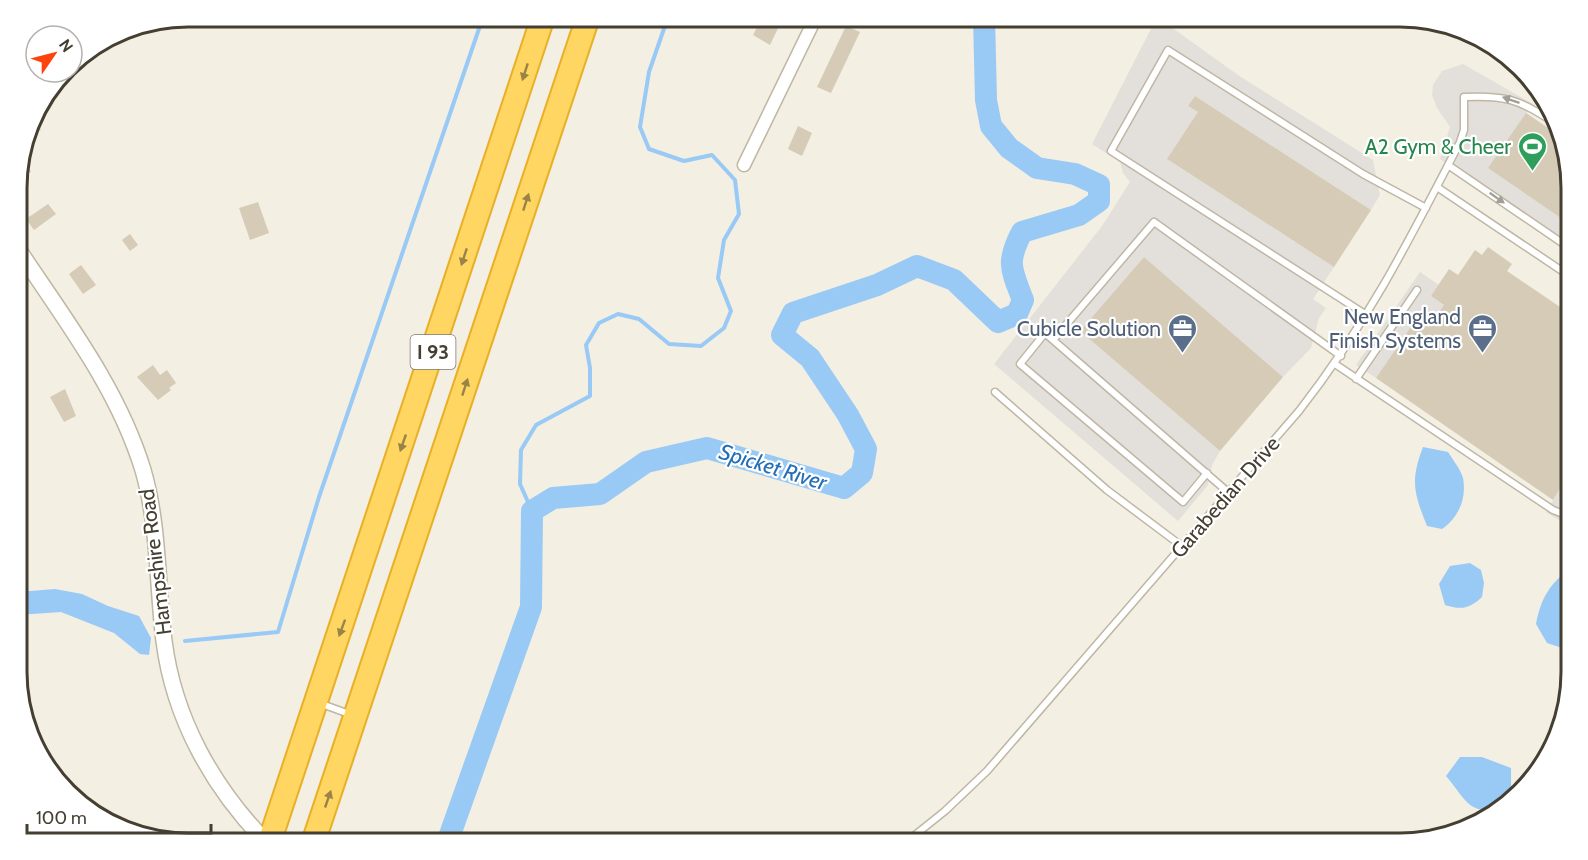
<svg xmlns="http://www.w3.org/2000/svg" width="1588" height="860" font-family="Cabin,sans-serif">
<rect width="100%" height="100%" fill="#f3efe2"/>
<path fill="#e3e0db" d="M1157,17L1238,75L1373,160L1380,195L1371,210L1195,96L1188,106L1198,112L1170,161L1334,267L1313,299L1326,308L1319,318L1311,348L1283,377L1144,257L1080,331L1220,451L1212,465L1208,485L1178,521L994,364L1102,226L1130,182L1123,173L1120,162L1092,144Z
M1463,64L1533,104L1489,168L1571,225V251L1440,159L1450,127L1437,108L1432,95L1433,85L1442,71Z
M1420,272L1439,285L1431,296L1444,305L1429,327L1417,319L1376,378L1356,365Z
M1571,471V528L1546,512Z"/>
<path fill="#99c9f5" d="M1423,447L1448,452C1453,460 1461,470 1463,478C1467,499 1458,518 1442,529L1427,526C1414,493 1410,481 1423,447Z
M1470,563L1481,570L1484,583L1482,597C1469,609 1461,610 1445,605L1439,584L1450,566Z
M1571,568V651L1547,643L1536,624C1541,598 1550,583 1571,568Z
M55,589L82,594L108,606L139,616L151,638L149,655L140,654L114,633L61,612L18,615V592Z
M1460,757H1482L1511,768V786L1503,805C1470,819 1466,799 1446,776Z"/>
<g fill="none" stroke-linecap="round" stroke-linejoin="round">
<path stroke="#99c9f5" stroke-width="4" d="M532,511L520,484L521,450L536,425L590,396V368L586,345L599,323L618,314L639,319L669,344L701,346L724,328L731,311L718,278L724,240L739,214L735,180L712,155L684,161L649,149L640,127L649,72L668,17
M185,641L278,632L319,497L483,17"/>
<path stroke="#99c9f5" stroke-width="22" d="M447,843L531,607L532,511L553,498L600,494L646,462L707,448L844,488L862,473L866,449L848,415L810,358L782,335L793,313L877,285L917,266L954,280L998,322L1017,314L1023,300C1011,269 1006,262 1022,232L1079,215L1099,201V185L1075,174L1037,168L1009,148L991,126L986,100L984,17"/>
</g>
<path fill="#d5cbb7" d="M763,16L781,22L770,45L753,35Z
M846,26L860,32L831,93L817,87Z
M1195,96L1371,210L1334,267L1167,159L1198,112L1188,106Z
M1526,113L1557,134L1571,177V225L1488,168Z
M37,122L41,130L27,137L30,125Z
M798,126L812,133L802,156L788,149Z
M22,152L31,172L18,178V166Z
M258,202L269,233L250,240L239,208Z
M48,204L56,214L34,230L26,219Z
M130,234L138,245L130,251L122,240Z
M1488,247L1512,264L1507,271L1566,311L1562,317L1571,323V471L1553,500L1376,378L1417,318L1429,327L1444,305L1431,296L1449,269L1458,275L1475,250L1482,255Z
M1144,257L1283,377L1220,451L1080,331Z
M81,265L96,285L83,294L69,274Z
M153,365L160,375L167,370L176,383L169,388L171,390L158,400L137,377Z
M65,389L76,416L64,422L50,397Z"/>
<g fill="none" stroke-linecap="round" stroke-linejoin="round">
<defs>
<path id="service" d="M1448,165L1571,249
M1437,187L1571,277
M1368,316L1111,151L1168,50L1363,174L1426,208
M1053,340L1045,333L1020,364L1183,502L1207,473
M1335,364L1553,510L1571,517
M1356,379L1417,290
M995,392L1107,490L1183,547
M1229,493L1053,340L1154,222L1341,356
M319,703L352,715
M905,843L945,811L987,771L1299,411C1367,324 1410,239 1460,142L1464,130V97C1504,95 1519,99 1553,122"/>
<path id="minor" d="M744,165L816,17"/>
<path id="tertiary" d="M18,249C65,320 118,388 143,470C159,525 157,584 164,641C174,719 213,788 267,843"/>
<path id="motorway" d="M269,843L543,17
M313,843L588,17"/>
</defs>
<use href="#service" stroke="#bfb7a4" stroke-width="9"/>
<use href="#minor" stroke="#bfb7a4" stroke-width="15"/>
<use href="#tertiary" stroke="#bfb7a4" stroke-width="18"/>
<use href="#motorway" stroke="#e8af27" stroke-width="26"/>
<use href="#service" stroke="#fff" stroke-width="6"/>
<use href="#minor" stroke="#fff" stroke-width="12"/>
<use href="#tertiary" stroke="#fff" stroke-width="15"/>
<use href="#motorway" stroke="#ffd661" stroke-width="22"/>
</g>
<defs><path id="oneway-solid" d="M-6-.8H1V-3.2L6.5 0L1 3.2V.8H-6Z" transform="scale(1.5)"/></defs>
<g fill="#998347">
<use href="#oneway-solid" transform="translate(525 72) rotate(108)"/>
<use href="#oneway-solid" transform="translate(526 202) rotate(-72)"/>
<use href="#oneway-solid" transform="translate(464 257) rotate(108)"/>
<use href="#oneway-solid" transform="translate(465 387) rotate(-72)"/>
<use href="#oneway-solid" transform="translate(403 443) rotate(109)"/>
<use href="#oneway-solid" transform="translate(342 628) rotate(110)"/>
<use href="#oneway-solid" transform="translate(328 799) rotate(-71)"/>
</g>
<g fill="#a29f98">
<use href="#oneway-solid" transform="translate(1511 100) rotate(-161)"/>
<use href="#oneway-solid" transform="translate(1497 198) rotate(35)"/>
</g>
<defs>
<symbol id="stadium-pin" viewBox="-11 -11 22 30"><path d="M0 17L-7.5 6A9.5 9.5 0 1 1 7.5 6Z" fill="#2e9e5b" stroke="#fff"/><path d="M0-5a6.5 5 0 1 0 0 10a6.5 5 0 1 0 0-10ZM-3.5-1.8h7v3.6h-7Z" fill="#fff"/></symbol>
<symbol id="office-pin" viewBox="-11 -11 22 30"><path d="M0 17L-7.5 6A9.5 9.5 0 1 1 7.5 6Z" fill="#5c6f8a" stroke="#fff"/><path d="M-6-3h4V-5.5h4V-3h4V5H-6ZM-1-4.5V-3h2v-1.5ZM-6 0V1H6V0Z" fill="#fff"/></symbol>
</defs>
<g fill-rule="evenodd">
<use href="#stadium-pin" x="1516" y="130" width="33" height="45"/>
<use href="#office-pin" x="1166" y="312" width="33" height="45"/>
<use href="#office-pin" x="1466" y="312" width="33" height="45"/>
</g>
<g text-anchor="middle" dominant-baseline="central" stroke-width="4.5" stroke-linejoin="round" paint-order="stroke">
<rect fill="#fff" stroke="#7d7970" stroke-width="1.5" x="410.5" y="335" width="45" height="34" rx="4.5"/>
<g font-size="20" font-weight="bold" fill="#453f32">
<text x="433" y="352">I 93</text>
</g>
<g font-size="21" fill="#27864d" stroke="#fff" text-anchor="end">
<text x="1511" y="146">A2 Gym &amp; Cheer</text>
</g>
<g font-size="21" fill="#4e5e75" stroke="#fff" text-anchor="end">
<text x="1461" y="316">New England<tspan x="1461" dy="24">Finish Systems</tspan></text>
<text x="1161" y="328">Cubicle Solution</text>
</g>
<g font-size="21" fill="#453f32" stroke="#fff">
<text transform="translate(1225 497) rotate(-49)">Garabedian Drive</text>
<text transform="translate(155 562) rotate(-97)">Hampshire Road</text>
</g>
<g font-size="22" font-style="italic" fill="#256fb7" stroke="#fff">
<text transform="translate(773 467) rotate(17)">Spicket River</text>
</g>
</g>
<path d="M0 0H1588V860H0ZM188 27H1400A161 161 0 0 1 1561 188V672A161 161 0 0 1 1400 833H188A161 161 0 0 1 27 672V188A161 161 0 0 1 188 27Z" fill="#fff" fill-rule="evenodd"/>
<path fill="none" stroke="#453f32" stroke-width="3" d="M188 27H1400A161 161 0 0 1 1561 188V672A161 161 0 0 1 1400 833H188A161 161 0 0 1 27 672V188A161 161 0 0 1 188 27Z"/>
<g transform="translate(54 54) rotate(55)"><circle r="28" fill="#ffffff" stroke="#b5b2ad" stroke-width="1.5"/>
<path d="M0-4.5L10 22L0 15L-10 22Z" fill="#ff430d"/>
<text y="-9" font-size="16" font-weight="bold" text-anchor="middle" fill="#453f32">N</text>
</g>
<path d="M27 824v9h184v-9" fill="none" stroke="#453f32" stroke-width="3"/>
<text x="36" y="824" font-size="18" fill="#453f32" stroke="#ffffff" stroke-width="4.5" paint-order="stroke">100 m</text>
</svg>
